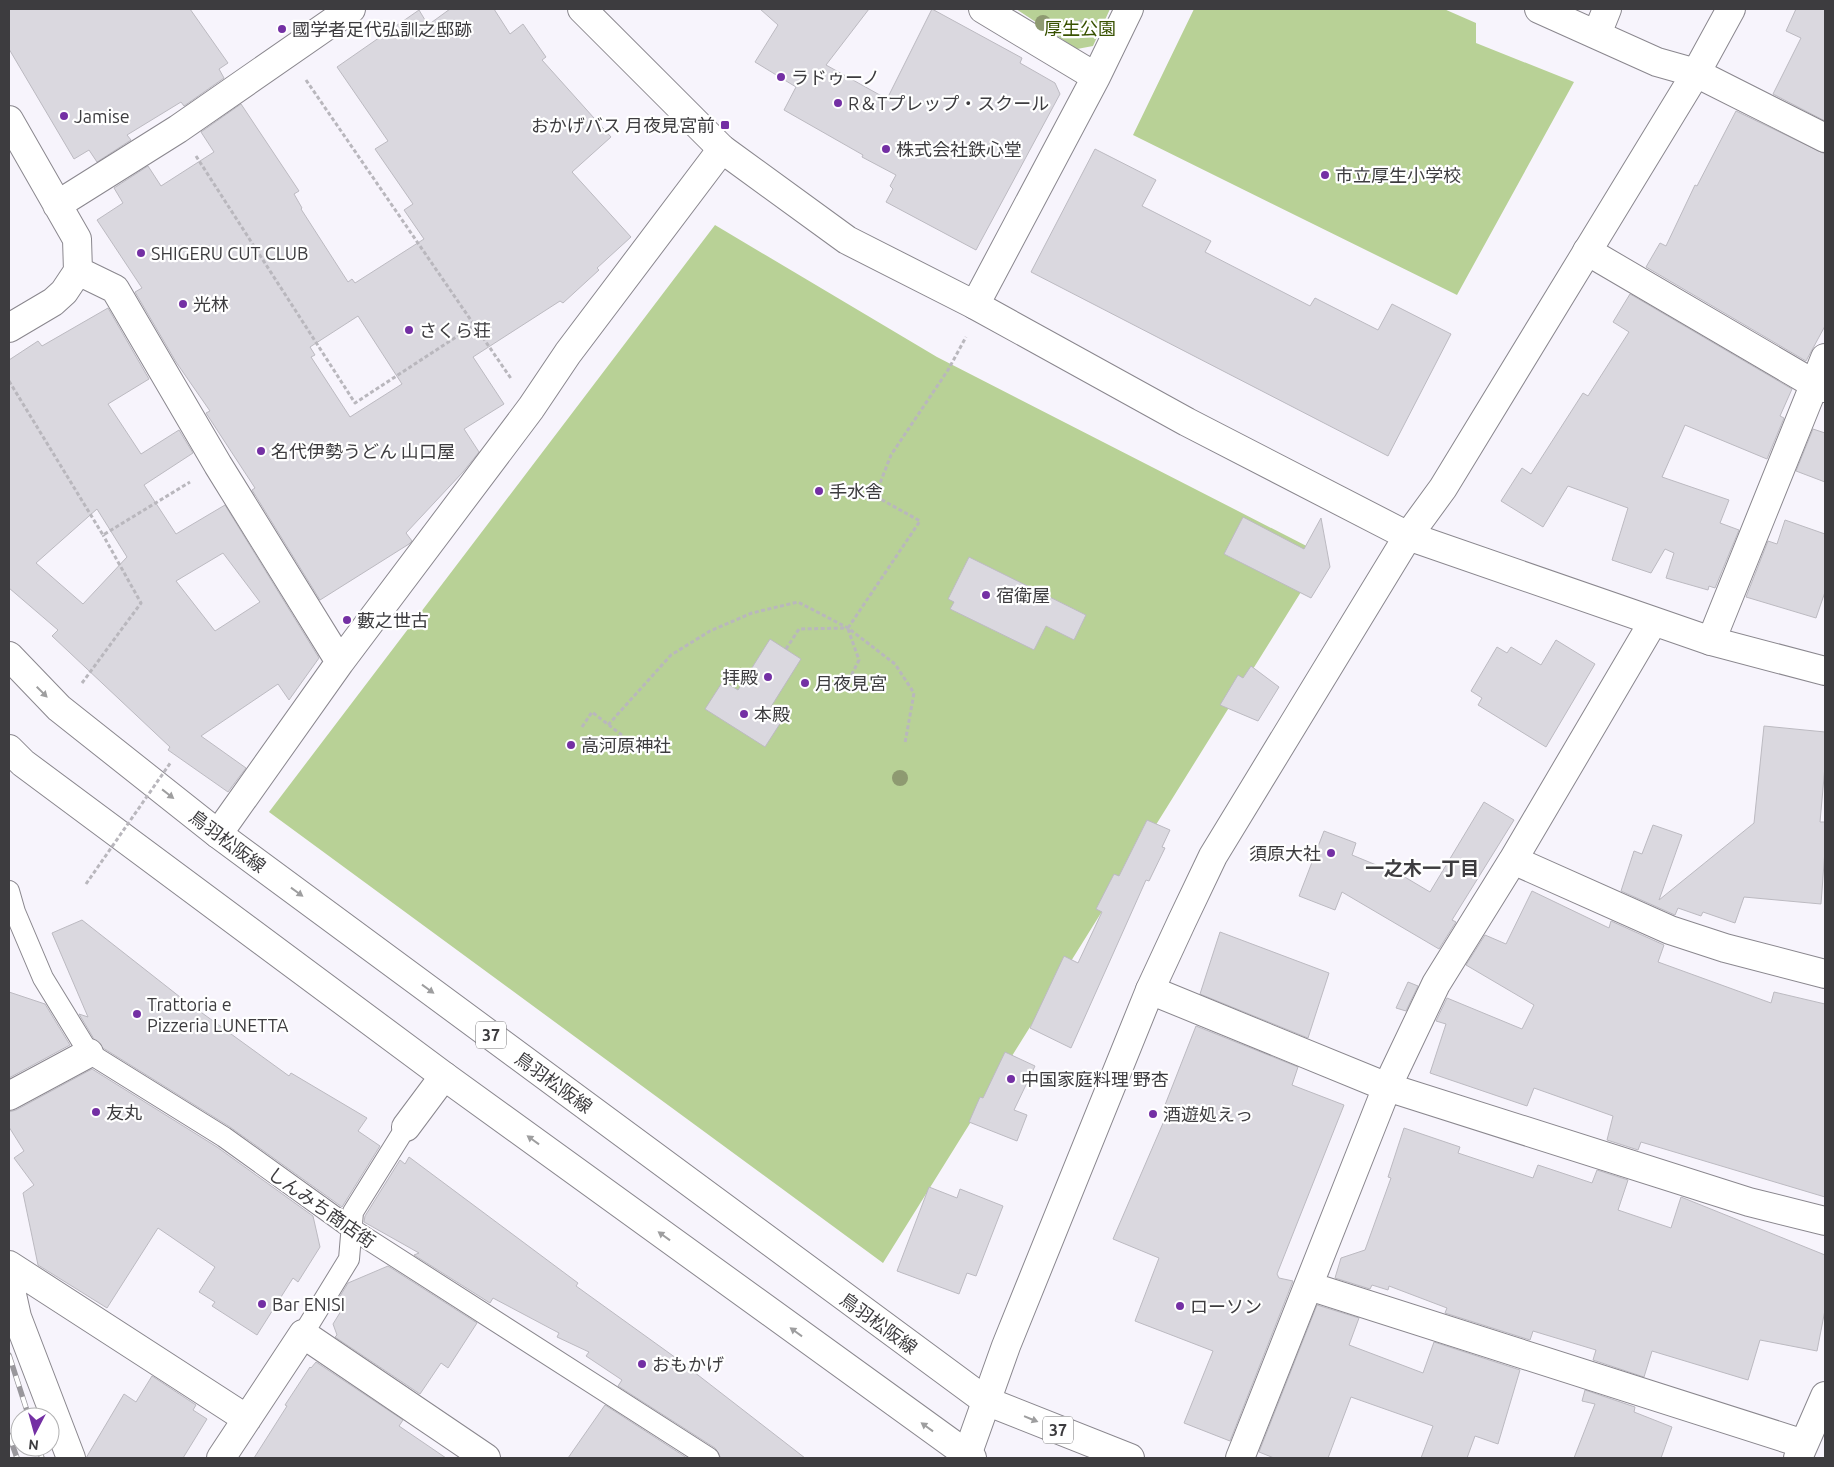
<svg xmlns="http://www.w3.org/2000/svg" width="1834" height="1467" font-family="Ubuntu,'Noto Sans JP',sans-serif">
<rect width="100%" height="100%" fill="#f7f4fc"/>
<path fill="#b8d196" d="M1016,9H1110L1093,46L1077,49Z
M1194,9H1444L1476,23V43L1574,82L1457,295L1133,135Z
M715,225L937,357L1324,555L883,1263L269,812Z"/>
<path fill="#dad8df" stroke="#bcbac1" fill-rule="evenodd" d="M9,9H190L228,63L219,69L224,78L184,106L181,102L127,135L131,140L97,162L89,150L74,159L9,49Z
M450,9H494L510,34L523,24L546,57L542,60L611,137L572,172L631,237L597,268L599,270L563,303L560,301L473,357L504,404L464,429L479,452L463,472L406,533L412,541L409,544L320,600L252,490L255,488L206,413L210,411L176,362L135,292L142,288L97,220L123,203L114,188L148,166L161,186L214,152L201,132L241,104L299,191L294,194L302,208L301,209L348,282L352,279L355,283L424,239L404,210L413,204L375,149L388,141L337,67L419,10L428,25ZM358,316L402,384L350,417L311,357L315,355L310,347Z
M760,9H869L826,65L887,99L932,9L1022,58L1020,63L1055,83L1060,94L976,250L886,202L893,189L890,186L896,175L862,157L863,155L784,110L796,87L755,62L778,25Z
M1796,9H1825V121L1773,94L1801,38L1786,31Z
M1736,111L1825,154V326L1806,361L1646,267L1660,243L1666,246L1695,185L1697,186Z
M1095,149L1156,180L1142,206L1211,241L1205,252L1310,306L1315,298L1378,330L1392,304L1451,334L1388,456L1031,272Z
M1630,294L1792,389L1780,416L1784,418L1767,459L1685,425L1662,477L1729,500L1720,523L1739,530L1715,588L1709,586L1708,590L1666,578L1674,553L1665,549L1651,573L1612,560L1628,508L1568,486L1543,527L1501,501L1522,468L1531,474L1583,393L1588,396L1629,332L1613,322Z
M108,308L149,379L108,404L141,454L179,430L193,453L144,485L176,534L225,505L319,658L289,700L278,684L201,736L246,768L228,792L168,750L170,747L52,636L58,630L9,588V360L38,341L42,346ZM97,509L127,557L83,604L36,563ZM223,553L260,602L215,631L176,581Z
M1813,429L1825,433V482L1796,471Z
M1243,517L1304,549L1321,518L1330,567L1311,598L1224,554Z
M1785,520L1825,534V592L1816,618L1746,597L1768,541L1777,544Z
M969,557L1086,615L1074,640L1046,626L1034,650L950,609L954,602L948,599Z
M770,639L801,659L769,710L783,719L765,747L705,709L723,681L738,690Z
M1556,640L1595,664L1546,747L1478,705L1482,698L1471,691L1497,647L1507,653L1511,647L1541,665Z
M1251,666L1279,687L1258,721L1220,705L1238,675L1243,678Z
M1764,726L1825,732V766L1820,822H1825V850L1821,904L1744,897L1735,923L1703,912L1701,916L1678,908L1675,915L1621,891L1634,851L1642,854L1653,825L1682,835L1659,900L1754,823Z
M1484,802L1514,820L1452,920L1456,922L1439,949L1342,892L1335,910L1299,896L1324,831L1356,843L1352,855L1403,876L1430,892Z
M1147,820L1170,830L1162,847L1165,848L1149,881L1146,880L1071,1048L1030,1028L1064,956L1078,963L1102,912L1096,909L1114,874L1119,876Z
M1532,891L1609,928L1611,921L1664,945L1658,962L1771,1003L1774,992L1825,1004V1197L1641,1142L1638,1150L1607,1140L1613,1116L1534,1088L1527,1106L1430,1073L1446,1024L1436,1021L1447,998L1522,1029L1534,1005L1466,965L1485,935L1506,944Z
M82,920L180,997L289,1076L291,1073L367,1118L358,1131L380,1146L342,1207L230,1127L103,1048L94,1039L79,1014L88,1017L52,933Z
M1220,932L1329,973L1308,1038L1200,994Z
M1408,982L1418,986L1406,1011L1396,1008Z
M9,992L45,1004L70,1045L9,1078Z
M1196,1026L1298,1067L1292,1085L1344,1105L1277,1274L1279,1278L1293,1281L1230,1441L1184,1423L1213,1351L1135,1321L1159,1258L1113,1239L1170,1107L1165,1105Z
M1005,1052L1035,1066L1014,1110L1027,1115L1017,1141L969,1122L980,1097L983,1098Z
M92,1069L217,1147L313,1216L320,1247L298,1282L293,1278L257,1335L212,1306L215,1302L199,1292L215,1267L158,1228L107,1308L38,1265L23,1193L34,1185L14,1158L24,1151L9,1127V1112L16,1110Z
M1404,1128L1460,1147L1458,1153L1533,1178L1538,1165L1592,1183L1597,1170L1628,1180L1618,1210L1671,1228L1681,1197L1825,1255V1310L1817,1351L1760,1340L1748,1380L1652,1351L1644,1377L1593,1360L1596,1350L1533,1331L1530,1340L1445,1313L1447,1308L1389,1286L1388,1290L1372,1285L1370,1289L1335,1278L1341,1258L1365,1250L1391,1178L1388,1177Z
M409,1157L578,1283L576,1286L676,1358L805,1458H721L715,1448L618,1386L622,1380L586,1356L589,1352L557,1337L559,1333L493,1298L490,1303L414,1255L419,1253L364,1222L365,1216L400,1160L405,1164Z
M929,1187L957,1198L960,1189L1003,1206L976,1276L967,1273L959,1294L897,1271Z
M388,1266L477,1323L448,1368L441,1363L420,1394L335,1337L337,1335L333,1324L341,1311L334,1306L348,1283Z
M1317,1305L1359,1318L1349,1345L1423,1373L1434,1342L1520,1370L1498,1444L1475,1436L1467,1458H1421L1433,1426L1351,1397L1328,1458H1274L1259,1452Z
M316,1362L403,1420L399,1426L446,1458H254L287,1406L285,1405L310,1367L311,1368Z
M152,1376L196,1405L193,1410L207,1419L183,1458H86L124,1394L136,1402Z
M1585,1390L1635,1407L1634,1412L1672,1427L1661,1458H1574L1595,1404L1582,1401Z
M605,1405L687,1458H568Z"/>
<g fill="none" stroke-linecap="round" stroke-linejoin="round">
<defs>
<path id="pedestrian" d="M9,891L15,912L43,978L89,1053L224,1137L352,1229L709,1458
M303,1334L349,1259L353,1212L406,1127"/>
<path id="minor" d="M983,9L1096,77
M1539,9L1657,62L1696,73L1825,138
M1597,34L1607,9
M9,120L77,239L78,271L64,292L53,302L9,328
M57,205L178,129L351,9
M1587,251L1814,384L1825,388
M78,271L115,289L218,465L340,662
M975,305L1096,77L1129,9
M1711,641L1825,358
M218,834L340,662L531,408L568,353L722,149
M1513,860L1670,930L1725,948L1825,974
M1150,990L1387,1087L1749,1202L1825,1221
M9,1096L89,1053
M406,1127L444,1076
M9,1265L247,1419
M9,1281L17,1317L71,1458
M1309,1286L1804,1444
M221,1458L303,1334L486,1458
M1240,1458L1387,1087L1436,984L1513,860L1653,622
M1798,1458L1825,1396"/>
<path id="tertiary" d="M582,9L722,149L847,240L975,305L1187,422L1408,536L1711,641L1825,671
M966,1458L1006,1346L1150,990L1182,921L1213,856L1408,536L1443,488L1696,73L1731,9"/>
<path id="primary" d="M9,656L59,708L218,834L986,1401L1130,1458
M9,749L23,763L444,1076L972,1458"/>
</defs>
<use href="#pedestrian" stroke="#8a878e" stroke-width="22"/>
<use href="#minor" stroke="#8a878e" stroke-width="30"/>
<use href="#tertiary" stroke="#8a878e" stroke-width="30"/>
<use href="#primary" stroke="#8a878e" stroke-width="30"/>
<path stroke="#b9b7bd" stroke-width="3" stroke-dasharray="4 2.5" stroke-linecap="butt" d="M1072,23L1088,20
M306,80L512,380
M196,156L355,403L473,326
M9,381L103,535L190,482
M848,628L920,521L875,496L891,455L948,370L966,337
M848,629L859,660L850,678
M786,649L799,629L847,628
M82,683L141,603L103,535
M608,725L671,655L710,631L752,613L798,602L848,628L895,664L914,693L905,743
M582,727L592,712L623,736L615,748"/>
<use href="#pedestrian" stroke="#fff" stroke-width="20"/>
<use href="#minor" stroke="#fff" stroke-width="28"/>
<use href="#tertiary" stroke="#fff" stroke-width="28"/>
<use href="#primary" stroke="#fff" stroke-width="28"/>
<defs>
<path id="rail" d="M9,1355L29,1417
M9,1435L17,1458
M38,1447L42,1458"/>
</defs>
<use href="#rail" stroke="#99979c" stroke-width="5.5"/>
<use href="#rail" stroke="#fff" stroke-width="4" stroke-dasharray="11" stroke-linecap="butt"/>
<path stroke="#b9b7bd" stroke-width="3" stroke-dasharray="4 2.5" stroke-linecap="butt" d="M86,884L171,762"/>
</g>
<g fill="#8e9a71">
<circle cx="1043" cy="23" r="8"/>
<circle cx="900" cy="778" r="8"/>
</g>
<defs><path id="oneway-solid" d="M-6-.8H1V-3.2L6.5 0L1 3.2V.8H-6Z" transform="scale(1.25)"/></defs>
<g fill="#9e9e9f">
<use href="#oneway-solid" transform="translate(42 692) rotate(45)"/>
<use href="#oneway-solid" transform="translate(168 794) rotate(38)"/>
<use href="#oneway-solid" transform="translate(297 892) rotate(36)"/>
<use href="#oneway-solid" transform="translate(428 989) rotate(36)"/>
<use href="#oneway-solid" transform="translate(533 1140) rotate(-144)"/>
<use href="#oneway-solid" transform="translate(664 1236) rotate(-144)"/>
<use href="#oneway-solid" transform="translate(796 1332) rotate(-144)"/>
<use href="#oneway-solid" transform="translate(1031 1419) rotate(22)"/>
<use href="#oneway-solid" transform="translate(927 1427) rotate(-144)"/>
</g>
<g fill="#7430a4" stroke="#fff" stroke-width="2">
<circle cx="282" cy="29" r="5"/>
<circle cx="781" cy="77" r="5"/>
<circle cx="838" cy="103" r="5"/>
<circle cx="64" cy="116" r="5"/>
<rect x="720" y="120" width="10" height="10" rx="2.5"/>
<circle cx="886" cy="149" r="5"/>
<circle cx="1325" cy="175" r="5"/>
<circle cx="141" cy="253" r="5"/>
<circle cx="183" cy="304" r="5"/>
<circle cx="409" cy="330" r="5"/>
<circle cx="261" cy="451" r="5"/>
<circle cx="819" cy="491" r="5"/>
<circle cx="986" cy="595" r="5"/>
<circle cx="347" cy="620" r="5"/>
<circle cx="768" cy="677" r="5"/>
<circle cx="805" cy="683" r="5"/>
<circle cx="744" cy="714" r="5"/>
<circle cx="571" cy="745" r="5"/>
<circle cx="1331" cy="853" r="5"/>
<circle cx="137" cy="1014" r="5"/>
<circle cx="1011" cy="1079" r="5"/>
<circle cx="96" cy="1112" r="5"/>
<circle cx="1153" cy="1114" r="5"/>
<circle cx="262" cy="1304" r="5"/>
<circle cx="1180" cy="1306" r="5"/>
<circle cx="642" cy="1364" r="5"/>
</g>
<g text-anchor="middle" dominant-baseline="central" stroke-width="4.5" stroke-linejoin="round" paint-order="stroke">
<g fill="#fff" stroke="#777679" stroke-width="1">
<rect x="476" y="1021.5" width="30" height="27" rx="4"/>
<rect x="1043" y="1416.5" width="30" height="27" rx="4"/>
</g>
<g font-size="16" font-weight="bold" fill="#3d3c3f">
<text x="491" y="1035">37</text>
<text x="1058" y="1430">37</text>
</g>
<g font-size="18" fill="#385100" stroke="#fff">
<text x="1080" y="28">厚生公園</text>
</g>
<g font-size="18" fill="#3d3c3f" stroke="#fff" text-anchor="start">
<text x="292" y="29">國学者足代弘訓之邸跡</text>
<text x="791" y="77">ラドゥーノ</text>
<text x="848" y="103">R＆Tプレップ・スクール</text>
<text x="74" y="116">Jamise</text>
<text x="715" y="125" text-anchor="end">おかげバス 月夜見宮前</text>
<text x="896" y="149">株式会社鉄心堂</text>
<text x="1335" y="175">市立厚生小学校</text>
<text x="151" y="253">SHIGERU CUT CLUB</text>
<text x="193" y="304">光林</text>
<text x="419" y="330">さくら荘</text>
<text x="271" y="451">名代伊勢うどん 山口屋</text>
<text x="829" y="491">手水舎</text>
<text x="996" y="595">宿衛屋</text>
<text x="357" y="620">藪之世古</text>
<text x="758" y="677" text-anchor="end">拝殿</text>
<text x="815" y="683">月夜見宮</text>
<text x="754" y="714">本殿</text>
<text x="581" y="745">高河原神社</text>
<text x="1321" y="853" text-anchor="end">須原大社</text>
<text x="147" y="1004">Trattoria e<tspan x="147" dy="21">Pizzeria LUNETTA</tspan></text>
<text x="1021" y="1079">中国家庭料理 野杏</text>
<text x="106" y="1112">友丸</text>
<text x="1163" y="1114">酒遊処えっ</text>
<text x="272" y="1304">Bar ENISI</text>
<text x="1190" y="1306">ローソン</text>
<text x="652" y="1364">おもかげ</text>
</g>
<g font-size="18" fill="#3d3c3f" stroke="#fff">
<text transform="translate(228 841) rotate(37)">鳥羽松阪線</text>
<text transform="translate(554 1082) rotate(36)">鳥羽松阪線</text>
<text transform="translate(322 1207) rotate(35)">しんみち商店街</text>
<text transform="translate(879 1323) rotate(36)">鳥羽松阪線</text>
</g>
<g font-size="19" font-weight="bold" fill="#3d3c3f" stroke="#fff">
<text x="1422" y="868">一之木一丁目</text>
</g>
</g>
<rect width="1834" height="1467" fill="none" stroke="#3d3c3f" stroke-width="20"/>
<g transform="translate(35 1432) rotate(186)"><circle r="24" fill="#ffffff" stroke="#b1b1b2"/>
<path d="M0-4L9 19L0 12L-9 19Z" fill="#7430a4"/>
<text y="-8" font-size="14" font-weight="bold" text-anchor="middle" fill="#3d3c3f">N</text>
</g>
</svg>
